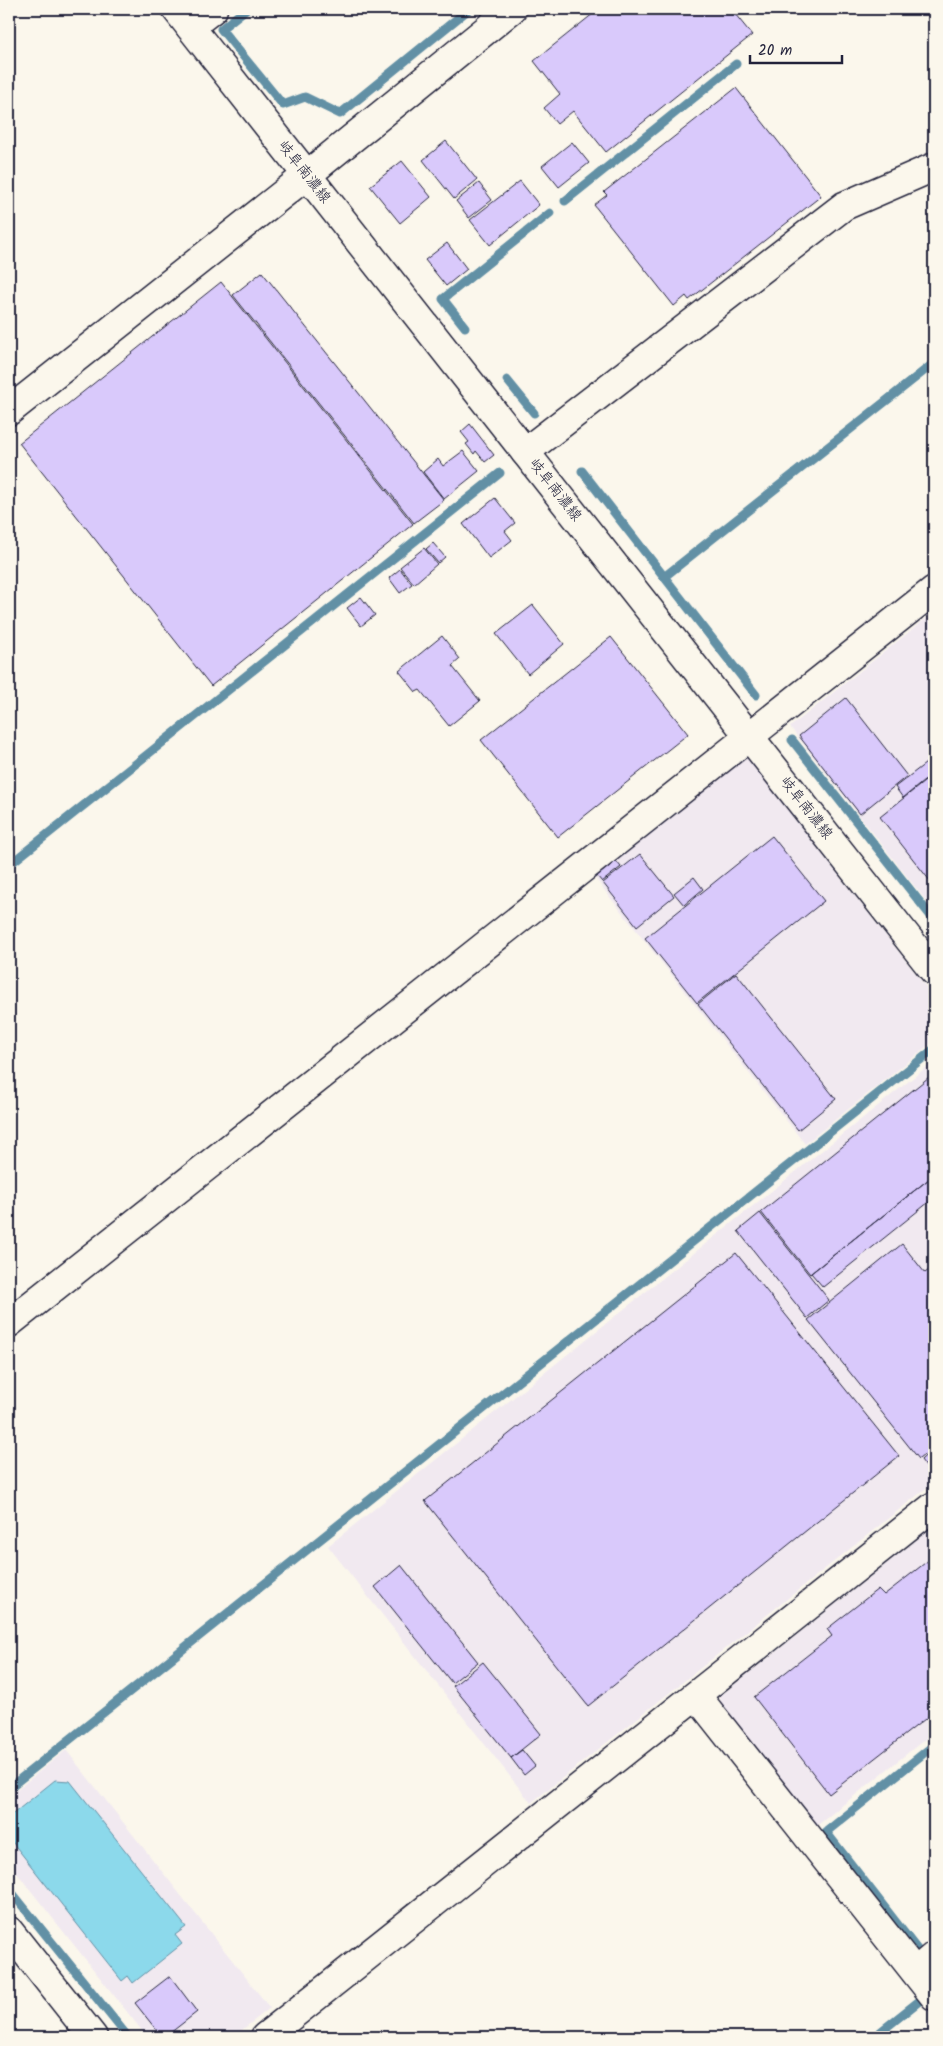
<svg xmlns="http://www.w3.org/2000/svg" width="943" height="2046" font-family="Kalam,'Klee One',sans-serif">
<rect width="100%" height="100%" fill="#fbf7ec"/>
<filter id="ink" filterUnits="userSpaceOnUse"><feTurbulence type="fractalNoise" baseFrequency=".02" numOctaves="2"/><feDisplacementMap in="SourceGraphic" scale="10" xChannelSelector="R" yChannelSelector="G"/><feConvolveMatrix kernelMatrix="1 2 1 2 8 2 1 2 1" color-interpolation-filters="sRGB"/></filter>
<g filter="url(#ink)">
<path fill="#f1e9f0" d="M934,612V911L790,727Z
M746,757L934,997V1041L805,1144L594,877Z
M934,1061V1482L531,1803L328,1546Z
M934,1526V1732L814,1828L722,1710L720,1696Z
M66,1750L270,2008L233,2037H147L9,1863V1796Z"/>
<path fill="#8cd9eb" stroke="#6290a5" d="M55,1780L70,1781L186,1927L175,1935L182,1944L133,1983L128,1976L122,1981L9,1838V1817Z"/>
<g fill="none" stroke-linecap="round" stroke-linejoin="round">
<path stroke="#6290a5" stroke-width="9" d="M246,9L221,29L283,105L305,97L340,114L469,9
M565,201L736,64
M465,327L443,299L550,213
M507,380L534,413
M582,471L756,695
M664,577L934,363
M792,740L934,920
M9,865L500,473
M9,1788L934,1049
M9,1889L128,2037
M919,1952L826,1832L934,1745
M874,2037L918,2002"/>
</g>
<path fill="#d9c9fb" stroke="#22223b" d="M599,9H731L752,35L606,152L573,111L557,124L544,108L560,94L534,61Z
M736,88L821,196L689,300L686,296L674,306L594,205L607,195L604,192Z
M446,141L477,180L454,199L423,160Z
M572,142L589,163L559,187L542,166Z
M402,161L431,197L400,223L370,186Z
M520,181L539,205L490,245L470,220Z
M479,183L492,200L469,218L456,201Z
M447,243L467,269L446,286L425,260Z
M262,272L444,500L414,523L233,295Z
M221,282L413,524L211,686L19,443Z
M470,424L494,455L485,462L476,451L474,454L466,444L469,442L461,432Z
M463,451L479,471L444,499L423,472L438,459L443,466Z
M495,498L515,523L505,531L512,540L489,558L463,524Z
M433,543L445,557L438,563L426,549Z
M424,548L437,564L414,584L400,567Z
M400,569L412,584L400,593L389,578Z
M361,597L375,615L361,626L347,608Z
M533,605L564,644L528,674L496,634Z
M442,636L460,659L452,666L480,701L449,726L420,690L416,692L399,671Z
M611,637L688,734L558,837L481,740Z
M846,698L907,776L860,814L799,736Z
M934,757V773L903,798L895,787Z
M934,774V886L880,817Z
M772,836L824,901L697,1003L645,938Z
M640,854L674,896L637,926L603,883Z
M616,861L621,867L602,882L597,876Z
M694,877L703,889L684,905L674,893Z
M736,973L836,1099L798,1130L698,1004Z
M934,1073V1175L810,1274L761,1212Z
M934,1175V1198L823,1287L811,1273Z
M760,1213L829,1300L807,1318L738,1231Z
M902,1244L925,1273L933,1267L934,1269V1447L919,1459L808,1320Z
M736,1253L899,1456L588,1706L425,1501Z
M934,1448V1477L921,1460Z
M934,1556V1712L829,1794L754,1697L832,1636L827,1629L878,1589L884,1595Z
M401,1565L478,1662L452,1683L375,1587Z
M483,1662L541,1734L511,1758L453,1686Z
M522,1750L535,1766L524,1775L511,1758Z
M170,1976L197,2012L165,2037H162L135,2003Z"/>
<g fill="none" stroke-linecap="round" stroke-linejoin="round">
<defs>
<path id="minor" d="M190,27L213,9
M9,411L307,175L512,9
M525,452L844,206L934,167
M9,1323L934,590
M696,1695L934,1996
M9,1931L93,2037
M915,1972L934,1956
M265,2037L934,1506"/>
<path id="major" d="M176,9L934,971"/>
</defs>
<use href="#minor" stroke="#22223b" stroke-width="31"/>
<use href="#major" stroke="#22223b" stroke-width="31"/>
<use href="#minor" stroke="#fbf7ec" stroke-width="28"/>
<use href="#major" stroke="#fbf7ec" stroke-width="28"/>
</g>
</g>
<g text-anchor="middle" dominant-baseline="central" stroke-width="4.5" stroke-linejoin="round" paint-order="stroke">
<g font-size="15" fill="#22223b" stroke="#fbf7ec">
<text transform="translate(304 172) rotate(52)">岐阜南濃線</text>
<text transform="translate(555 490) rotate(52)">岐阜南濃線</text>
<text transform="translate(806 808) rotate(52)">岐阜南濃線</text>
</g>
</g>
<rect width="943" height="2046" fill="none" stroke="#fbf7ec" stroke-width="30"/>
<rect x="15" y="15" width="913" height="2016" fill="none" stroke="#22223b" stroke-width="2" filter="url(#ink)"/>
<path d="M750 55v8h92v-8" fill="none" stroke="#22223b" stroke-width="2.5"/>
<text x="758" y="55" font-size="15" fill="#22223b" stroke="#fbf7ec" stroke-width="4" paint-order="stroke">20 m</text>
</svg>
